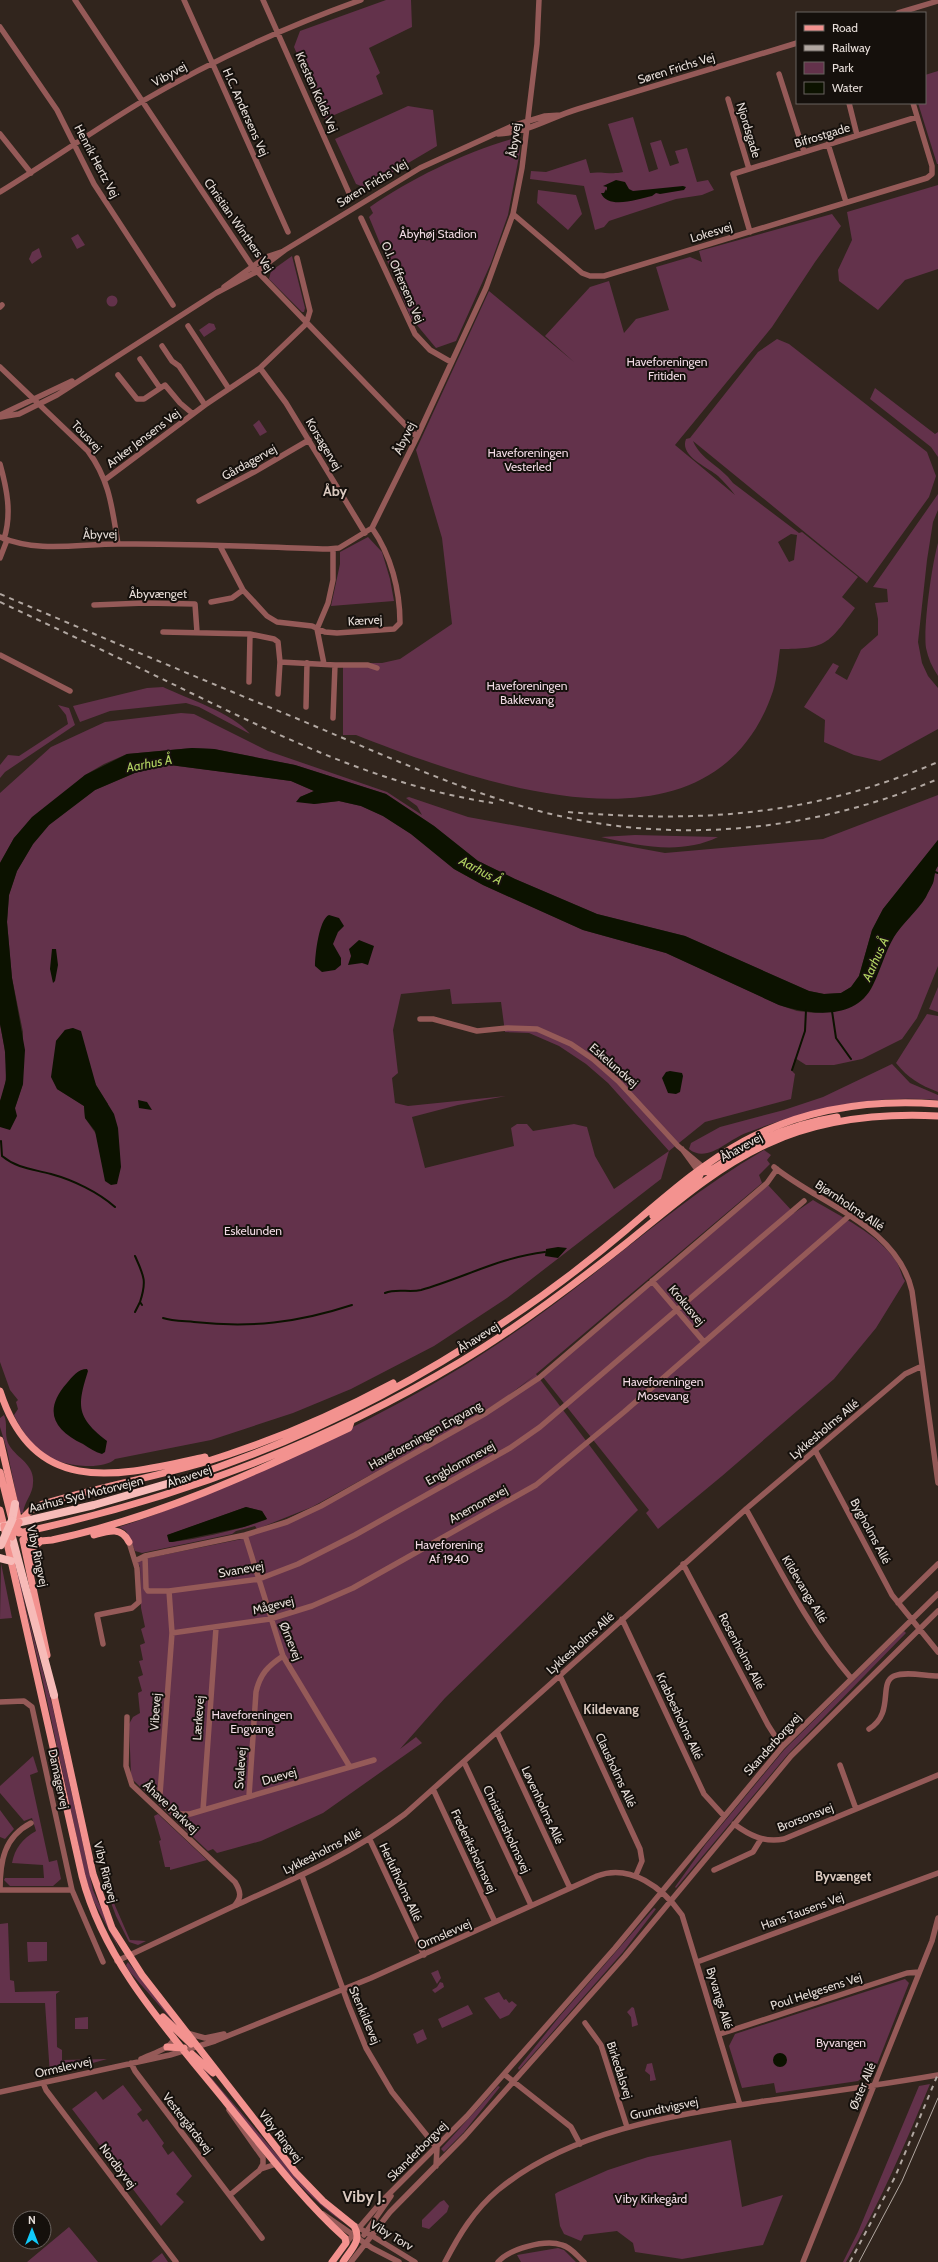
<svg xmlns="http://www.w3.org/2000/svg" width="938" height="2262" font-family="Cabin,sans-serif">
<rect width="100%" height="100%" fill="#31251d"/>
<path fill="#63324b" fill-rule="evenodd" d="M386,0H411L412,27L369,48L380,73L376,76L383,94L325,119L294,47L300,31Z
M938,71V164H937L918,103H925V75Z
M408,106L433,110L437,146L366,188L356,184L335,139Z
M633,117L649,172L658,169L650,143L661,140L670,166L679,163L675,151L687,148L697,182L708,180L714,190L702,195L676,199L630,214L609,221L604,227L595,230L584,186L530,179L531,171L546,172L586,159L590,173C601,171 612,175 623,172L608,124Z
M512,139L518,140L520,151L508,215L491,263L456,341L436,348L411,318L369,217L373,213L370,207C410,179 464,153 512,139Z
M938,185V269L905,280L878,310L839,281L838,270L852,240L847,212Z
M538,190L576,195L582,214L568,230L537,203Z
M832,214L841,226L815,262L772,327L675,445L735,495C730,488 724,482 718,476C708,467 679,456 686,439L690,438L758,352L777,339L789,344L927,452L936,476L929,497L867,583L693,441C701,460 721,466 733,483L799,533L802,532L858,577L842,597L855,608C828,644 827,649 780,649C778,663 777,678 773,691C713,870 479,783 356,735H343V663H382L400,659L452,624L442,538L416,450L489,291L574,362L545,336L590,287L609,281L624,333L636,319L669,310L656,267L690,257L702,262L699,251ZM791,534L797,535L794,560L789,562L778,542Z
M78,234L85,245L77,249L71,238Z
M39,248L42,257L32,264L29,259L32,252Z
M292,256L305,308L304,312H302L269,279L271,271Z
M106.5 301a5.5 5.5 0 1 1 11 0a5.5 5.5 0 1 1-11 0Z
M209,323L214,324L216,329L204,337L199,330Z
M875,388L935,434L938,432V457L931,447L870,399Z
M259,420L267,432L260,436L253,425Z
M938,494V510L933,522L927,560L918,642L922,663L928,676L938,688V729L880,761L854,755L824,742L825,720L804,707L833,663L839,666L835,673L847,680L861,650L878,635V619L875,603L888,602L887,589L873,587Z
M368,537L382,552L390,579L394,601L331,606L340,564V552Z
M938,543V676C932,667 928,658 926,648C923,627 932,564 938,543Z
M163,687C188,699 233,713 250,734L199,707L186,703L110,711L80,722L73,706L147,688Z
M58,705L69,708L75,725L5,772L0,778V765L8,755L19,756L68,724L66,715Z
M181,713L194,714L268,751L387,792L422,815L417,806L406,798L409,797L468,817L665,853L823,839L938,795V840L883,909L872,930L859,976L851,987L841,993L824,994L809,991L685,936L597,914L515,879L478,861L434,826L386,794L295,765L214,749L192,748L127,754L104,764L85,775L14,838L0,863V793L51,747L105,722Z
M170,765L291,781L314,791L300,797L314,804L339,801L361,806L383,816L411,834L454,869L483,885L583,930L666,953L779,1005L797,1011L815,1013L833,1012L849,1007L894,936L924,899L933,883L935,870L938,866V966L917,1018L902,1039L862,1059L834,1065H806L795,1058L792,1071L795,1074L791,1099L705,1122L669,1151L661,1179L507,1298L434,1346L351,1389L293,1413L211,1440L115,1459C102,1472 55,1465 41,1453C31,1444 20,1428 14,1415L18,1409L16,1402L18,1400L10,1390L0,1362V1127L15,1108L23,1084V1032L12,978L7,922L9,895L17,871L33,844L49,825L95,790L137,772ZM450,989L452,1004L501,1002L505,1032L529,1033L559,1046L586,1064L608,1083L669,1151L614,1189L595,1156L587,1127L574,1124L533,1131L527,1124H517L511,1128L514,1146L425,1168L412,1117L458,1105L506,1096L408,1106L395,1103L392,1078L398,1073L393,1030L401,994ZM73,1028L96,1085L108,1104L96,1134L85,1118L84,1106L57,1089L56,1041L65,1030Z
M635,835L718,837C681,855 640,846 601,837Z
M938,987V1012L929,1009Z
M927,1014L938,1016V1092C920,1085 908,1078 896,1063Z
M0,1024C5,1049 11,1077 0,1101Z
M892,1064L910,1083L938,1095V1100C870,1094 809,1109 746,1133C729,1139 707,1164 689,1149L691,1143L720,1127L784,1110L823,1097Z
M764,1150L771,1155L767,1160L770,1164L759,1175L762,1183L536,1374L638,1510L445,1698L400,1749L416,1737L422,1743L323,1813L261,1841L217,1853L213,1849L208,1851L133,1780L131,1775L129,1724L133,1717L140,1713L138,1693L142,1691L138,1677L143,1675L139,1661L143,1660L140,1645L145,1643L141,1629L145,1627L141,1608L140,1566L137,1563L143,1559L242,1539L323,1503L496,1407L536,1374L508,1396L465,1423L312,1507L257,1529L255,1526L236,1531L232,1534L142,1553L135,1551L126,1531L119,1527C161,1514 201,1496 242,1478C347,1433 450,1381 542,1313C617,1259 684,1196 764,1150ZM246,1507L262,1511L267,1519C251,1527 186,1542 169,1542L168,1535Z
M768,1185L794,1213L813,1200C841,1217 877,1233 896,1261C900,1267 901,1275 905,1281L876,1328L834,1379L722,1476L658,1529L646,1513L649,1510L543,1377Z
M4,1415C8,1424 4,1433 8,1443C15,1458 35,1463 33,1483C33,1494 24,1502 23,1513H20L7,1450L0,1427V1418Z
M15,1558L26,1609L52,1704L93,1890L120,1951L92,1898L85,1875L41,1673L18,1578Z
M1,1563L12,1618L0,1619Z
M904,1631L906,1633L788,1754L676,1888L675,1887L705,1845L784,1750Z
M33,1756L38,1772L30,1775L49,1862L57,1860L61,1879L53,1886H10L4,1880L5,1878H44L43,1865L12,1863C15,1848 22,1839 36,1831L32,1818L24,1821L0,1793V1786Z
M0,1810L14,1829L5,1839L0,1837Z
M158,1814L207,1860L170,1870V1867H165L159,1841L161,1840L154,1816Z
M111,1885L115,1892L110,1894L130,1940L146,1941L138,1945L129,1942L116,1916L107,1892L110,1891L109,1888H106L105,1886Z
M654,1908L656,1909L623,1952L519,2070L518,2068L559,2017Z
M8,1923L10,1980L14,1981L15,1992L60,1991L56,1994L57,2047L62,2050V2060L107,2059L50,2075L45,2003H0V1924Z
M27,1942H47V1961L28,1962Z
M128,1962L179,2028L129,1971L126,1965Z
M438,1970L441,1978L437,1984L431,1973Z
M905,1979L909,1983L876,2067L858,2081L776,2093L774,2083L742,2088L729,2046L735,2034Z
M440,1982L443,1983L444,1987L435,1993L432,1990L437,1987Z
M499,1992L504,2000L506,1999L509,2003L512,2001L517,2005L509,2015L500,2019L484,1998Z
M468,2005L473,2014L442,2028L438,2019Z
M632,2007L634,2008L638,2025L632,2027L631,2017L627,2012Z
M88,2017V2029H75V2018Z
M423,2029L427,2039L417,2044L413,2034Z
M197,2061L302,2184L344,2223C287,2183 241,2115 197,2061Z
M652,2063L656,2080L650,2081V2075L645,2071L647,2064Z
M930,2084C905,2145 879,2205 846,2262H843L858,2232L919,2086Z
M123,2085L142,2110L137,2114L143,2122L147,2119L164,2143L162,2146L168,2155L173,2151L192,2176L176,2194L184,2202L161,2226L72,2109L96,2091L103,2100Z
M498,2086L500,2087L464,2132L444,2152L441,2149Z
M731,2140L742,2207L783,2195L763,2245L682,2259L635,2252L633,2243L617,2231L584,2235L581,2241L564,2234L560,2226L555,2194L558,2192L608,2170L648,2157Z
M444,2200L449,2206L447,2212L429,2229L422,2227V2220L440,2202Z
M69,2227L98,2262H27Z
M558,2248L564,2250L576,2262H521L517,2255Z
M162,2253L168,2262H151Z"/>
<path fill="#0c1200" d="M616,180L625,182L629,189L633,191L683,186L686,187L684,190L660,194L656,193L652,196C638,199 608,210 601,193H604L606,189L607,191V187L603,186Z
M192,748L214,749L295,765L386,794L434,826L478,861L515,879L597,914L685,936L809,991L824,994L841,993L851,987L859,976L872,930L883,909L938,840V866C934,871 935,877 933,883C931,888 928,892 926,897C917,912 902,923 894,937C885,952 881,969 873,985C856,1021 810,1015 779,1005L666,953L583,930L483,885L454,869L411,834L383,816L361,806L339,801L314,804L296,802L300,797L314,791L291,781L170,765L137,772L95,790L49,825L33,844L17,871L9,895L7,922L12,978L25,1050L23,1084L15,1108L17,1116L10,1130L0,1127V1101L6,1080L5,1051L0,1024V863L14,838L32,817L85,775L127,754Z
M329,915L339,918L344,926L338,932L333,944L341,958V965L335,970L322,972L315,966C315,955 319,919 329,915Z
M359,940L374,946L368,965L362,963L348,965L351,956L349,949Z
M52,949H56L58,965L55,981L53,983L50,969Z
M73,1028L81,1031L96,1085L114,1114L118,1128L121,1167L117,1184L111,1185L105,1181L95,1131L85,1118L84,1106L57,1089L51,1077L56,1041L65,1030Z
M670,1071L682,1073L683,1076L680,1092L676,1094L668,1093L662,1078L666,1072Z
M138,1100L147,1102L152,1110L139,1108Z
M558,1247L567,1248L558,1258L545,1256L546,1249Z
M87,1369L88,1371C77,1406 76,1417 107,1441L105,1452L102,1454C95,1452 89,1448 83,1444C53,1430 43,1410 67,1383C72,1377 78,1369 87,1369Z
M246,1507L262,1511L267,1519L244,1527L172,1542H169L167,1535Z
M773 2060a7 7 0 1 1 14 0a7 7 0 1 1-14 0Z"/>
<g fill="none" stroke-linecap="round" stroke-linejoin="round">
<path stroke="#0c1200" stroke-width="2" d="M935,872L938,873
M832,1011L836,1038L851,1059
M792,1070L805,1031L806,1010
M1,1141L2,1156C18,1169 33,1169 51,1174C73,1180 98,1192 115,1207
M135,1256C144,1276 147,1281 140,1302L142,1305
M385,1293C397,1288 409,1293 421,1290C463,1278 501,1257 545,1252
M135,1312L140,1302
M163,1318C172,1321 184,1321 194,1322C251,1328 297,1323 352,1305"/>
<path stroke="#955a58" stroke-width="5.5" d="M75,0L252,266L417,437
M184,0L288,232
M263,0L349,193
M898,13L938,1
M0,27L57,110L94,184L173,305
M779,74L804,152
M728,99L749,169
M849,103L857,135
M0,134L31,173
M498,134C527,133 551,117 578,109C651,87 724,65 797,43
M828,144L846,202
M0,192C47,163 93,131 141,102C211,61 285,27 361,0
M513,214L582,273L590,276H604L927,178L932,174V166L913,103
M361,218L415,334L430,350L451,362
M750,232L733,174L917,117
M224,287L266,257L281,252
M0,307L2,305
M188,326L229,389
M162,346L172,361L179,366L205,405
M140,359L160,388
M0,367L88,451C110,481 112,508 118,544
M260,368L286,403L365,533
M118,375L137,399H144L165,385L180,403L193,414
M0,415L72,381
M0,417L19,414L57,395L216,293L256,272L285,250L420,168L512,126L545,116L561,115
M0,464C7,489 12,514 4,539
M106,479L205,405L260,368L306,324L310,311L297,258
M199,501L254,472L309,440
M0,537C38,553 78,544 118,544C187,543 258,547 328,549L339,548L372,528L417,437L486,288L513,214L522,168L537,44L539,0
M220,546L243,590L267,616L277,622L312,626L325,632L337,633L394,629L400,623C400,590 391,555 372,528
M0,558L7,540
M211,602L232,598L243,590
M94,605L145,603L195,604L197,632
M163,632L250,634L274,639L278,642L280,662L335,665L333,718
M0,655L70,691
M324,664L317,629L328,603L333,580V549
M335,665H368L377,668
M249,682L250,634
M278,694L280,662
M306,707L307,663
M420,1019H433L477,1031L507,1028L537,1029L571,1044L593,1059L618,1081L678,1146L703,1167
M682,1149L698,1171
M774,1167C821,1205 897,1226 912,1291L938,1483
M652,1281L704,1342
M815,1450L892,1595L938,1652
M746,1509C778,1566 808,1628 851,1678
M245,1535L283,1656L350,1767
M145,1556L146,1588L148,1591H169L259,1579L298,1564L355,1535L510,1448L540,1427L804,1201
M135,1561L145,1556L245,1535L287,1522L321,1506L486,1413L539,1378L767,1183L777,1169
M683,1564L768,1725L782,1747
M169,1591L172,1633L160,1794C162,1809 176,1815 190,1814L374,1760
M898,1603L938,1564
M622,1619L704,1794L724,1816
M172,1633L270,1619L312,1606L353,1588L536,1485L624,1412L849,1216
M103,1644L97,1615L132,1608L139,1602L137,1568L129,1542
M560,1676L640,1849L642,1861L636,1875
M0,1702L24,1701L32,1707L72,1890L103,1962
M869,1729C895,1713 878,1683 894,1676C906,1671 925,1676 938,1676
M497,1732L570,1888
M464,1762L531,1905
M840,1765L856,1809
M433,1789L495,1922
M249,1796L256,1692C260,1674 268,1666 283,1656
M203,1810L216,1628
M734,1824C749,1835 764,1843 784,1839L938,1775
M370,1840L424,1955
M714,1870L753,1852L761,1839
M302,1876L349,2006L366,2048L392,2092L437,2148
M0,1890C0,1861 4,1837 31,1823
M0,1890H72
M234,1906C294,1879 352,1854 405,1814L746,1509L905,1374L922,1366
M117,1961L234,1906C242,1897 241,1892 235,1882L132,1785L126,1766L127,1717
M697,1962L938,1873
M585,2023L601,2045L627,2127
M187,2033L205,2038L224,2034
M720,2034L907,1973L919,1972
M141,2059C150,2054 173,2049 174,2037
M131,2063L135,2071L262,2238
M504,2074L571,2127L580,2144
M43,2083L46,2090L176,2262
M0,2092L170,2055L215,2041L371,1978L597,1876C630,1863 663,1888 682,1915L740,2105
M229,2110L263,2158V2164L259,2171
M436,2166L437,2148
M230,2195L261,2169L276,2164
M323,2214L372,2248L399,2262
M356,2226L415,2262
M364,2235L391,2196
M346,2243L382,2201L467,2116L615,1948L782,1747L938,1594
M351,2262L390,2212L465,2136L625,1956L791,1756L938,1611
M445,2262C459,2235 474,2210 498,2190C571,2130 675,2115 765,2101C822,2093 880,2085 938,2075
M498,2262C509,2249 545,2239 562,2245C571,2247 577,2256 584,2262
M803,2262L932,1941L938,1918"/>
<path stroke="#f3928f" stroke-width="7" d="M698,1171C709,1176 726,1159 736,1154C767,1135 800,1123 837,1117
M653,1216L699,1177L703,1169
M0,1391C35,1499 118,1476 205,1457
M0,1440L19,1522
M0,1472L12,1520
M177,1481C291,1445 401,1391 501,1324C545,1295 586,1264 626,1230C664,1198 700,1165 744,1141C804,1109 871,1099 938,1104
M0,1510L4,1526
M19,1522L31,1510L43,1504C95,1488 150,1478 202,1463C268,1443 333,1415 393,1383
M19,1533C174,1500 323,1444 460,1362C517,1328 571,1287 624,1245C669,1209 713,1169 767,1144C821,1119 879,1113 938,1116
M94,1535C108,1531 121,1526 129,1542
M30,1538L41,1541L52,1540C156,1518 254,1473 349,1428L351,1422
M23,1540L47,1655
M7,1543L82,1876C105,1965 172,2035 229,2106C266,2151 301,2198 345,2238L346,2243L332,2262
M32,1562L31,1550L41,1541
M53,1691L93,1874L112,1928L142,1975L296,2173L323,2201L354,2226C363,2241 350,2250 343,2262
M163,2017L191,2044
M167,2047L184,2048
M192,2054L213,2073"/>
<path stroke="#f7bbb8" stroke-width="8" d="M12,1520L15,1504
M0,1527L94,1505L177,1481
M12,1537L54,1695
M0,1558L11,1561"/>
<path stroke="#b1a7a1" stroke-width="1" d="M859,2262L902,2181L938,2098"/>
<path stroke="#b1a7a1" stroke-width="2" stroke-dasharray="5 5" stroke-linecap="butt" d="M0,594C99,636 198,678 298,719C377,752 456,789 539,811C671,846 813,832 938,779
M0,602C64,632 128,662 191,693C290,741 383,786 493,803
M568,812C703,823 811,816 938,762
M850,2262L895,2177L938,2074"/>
<path stroke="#f3928f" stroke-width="7" d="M12,1520L18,1530L30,1538
M4,1526L7,1543
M12,1537L19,1522"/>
<path stroke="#f7bbb8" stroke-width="8" d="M1,1545L12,1520"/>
</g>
<g text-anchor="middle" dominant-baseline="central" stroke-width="4" stroke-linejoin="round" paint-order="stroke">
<g font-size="12" fill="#e6ddd8" stroke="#15100c">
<text transform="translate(676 68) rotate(-17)">Søren Frichs Vej</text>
<text transform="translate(169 74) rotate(-29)">Vibyvej</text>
<text transform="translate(317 92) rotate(66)">Kresten Kolds Vej</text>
<text transform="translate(246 112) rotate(66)">H.C. Andersens Vej</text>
<text transform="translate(749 130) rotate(73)">Njordsgade</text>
<text transform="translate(822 135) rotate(-17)">Bifrostgade</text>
<text transform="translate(514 140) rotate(-83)">Åbyvej</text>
<text transform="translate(97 161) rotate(62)">Henrik Hertz Vej</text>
<text transform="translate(372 183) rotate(-31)">Søren Frichs Vej</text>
<text transform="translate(239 225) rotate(55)">Christian Winthers Vej</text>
<text transform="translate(711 232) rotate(-17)">Lokesvej</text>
<text transform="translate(403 282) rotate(66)">O.I. Offersens Vej</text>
<text transform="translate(87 436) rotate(46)">Tousvej</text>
<text transform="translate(143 438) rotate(-37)">Anker Jensens Vej</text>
<text transform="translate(404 438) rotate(-64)">Åbyvej</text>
<text transform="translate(324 444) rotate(59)">Korsagervej</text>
<text transform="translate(249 462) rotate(-29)">Gårdagervej</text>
<text transform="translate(100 534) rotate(-2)">Åbyvej</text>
<text x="158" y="593">Åbyvænget</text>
<text transform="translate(365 620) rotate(-3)">Kærvej</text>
<text transform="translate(614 1065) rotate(41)">Eskelundvej</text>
<text transform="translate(741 1147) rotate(-29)">Åhavevej</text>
<text transform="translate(850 1205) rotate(34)">Bjørnholms Allé</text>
<text transform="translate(687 1305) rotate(50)">Krokusvej</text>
<text transform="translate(478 1337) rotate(-32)">Åhavevej</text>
<text transform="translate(824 1429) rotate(-40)">Lykkesholms Allé</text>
<text transform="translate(425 1435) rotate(-29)">Haveforeningen Engvang</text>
<text transform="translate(460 1463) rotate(-29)">Engblommevej</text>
<text transform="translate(189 1476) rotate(-19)">Åhavevej</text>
<text transform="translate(86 1494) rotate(-14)">Aarhus Syd Motorvejen</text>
<text transform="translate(478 1504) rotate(-29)">Anemonevej</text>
<text transform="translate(871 1531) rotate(62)">Bygholms Allé</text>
<text transform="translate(38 1556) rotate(78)">Viby Ringvej</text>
<text transform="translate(241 1569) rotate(-10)">Svanevej</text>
<text transform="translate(805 1589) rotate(59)">Kildevangs Allé</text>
<text transform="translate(273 1605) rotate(-14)">Mågevej</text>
<text transform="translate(291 1641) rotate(68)">Ørnevej</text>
<text transform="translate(580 1643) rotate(-42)">Lykkesholms Allé</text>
<text transform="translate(742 1651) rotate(62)">Rosenholms Allé</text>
<text transform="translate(155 1712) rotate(-86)">Vibevej</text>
<text transform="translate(680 1716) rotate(65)">Krabbesholms Allé</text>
<text transform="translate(198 1718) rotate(-86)">Lærkevej</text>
<text transform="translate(772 1744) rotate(-48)">Skanderborgvej</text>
<text transform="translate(240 1768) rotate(-86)">Svalevej</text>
<text transform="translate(616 1770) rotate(65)">Clausholms Allé</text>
<text transform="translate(279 1776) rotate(-16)">Duevej</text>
<text transform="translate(59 1779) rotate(78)">Damagervej</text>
<text transform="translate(543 1805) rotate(65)">Løvenholms Allé</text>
<text transform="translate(171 1807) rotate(43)">Åhave Parkvej</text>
<text transform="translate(805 1817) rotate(-21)">Brorsonsvej</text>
<text transform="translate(507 1829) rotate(65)">Christiansholmsvej</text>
<text transform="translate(322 1851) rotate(-27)">Lykkesholms Allé</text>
<text transform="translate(474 1851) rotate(65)">Frederiksholmsvej</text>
<text transform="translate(106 1872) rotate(75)">Viby Ringvej</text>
<text transform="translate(401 1882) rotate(65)">Herlufholms Allé</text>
<text transform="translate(802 1911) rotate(-20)">Hans Tausens Vej</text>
<text transform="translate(444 1934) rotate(-24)">Ormslevvej</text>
<text transform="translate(816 1991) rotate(-18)">Poul Helgesens Vej</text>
<text transform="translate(720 1998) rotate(73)">Byvangs Allé</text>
<text transform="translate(365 2015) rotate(67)">Stenkildevej</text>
<text transform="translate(63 2067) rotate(-13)">Ormslevvej</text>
<text transform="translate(620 2070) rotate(72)">Birkedalsvej</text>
<text transform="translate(862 2086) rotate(-67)">Øster Allé</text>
<text transform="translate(664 2108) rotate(-12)">Grundtvigsvej</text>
<text transform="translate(188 2123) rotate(52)">Vestergårdsvej</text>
<text transform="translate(281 2136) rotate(52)">Viby Ringvej</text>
<text transform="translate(417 2151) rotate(-45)">Skanderborgvej</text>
<text transform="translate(118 2166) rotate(53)">Nordbyvej</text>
<text transform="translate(392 2235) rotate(31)">Viby Torv</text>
</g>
<g font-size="12" fill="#f1dae4" stroke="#15100c">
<text x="438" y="233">Åbyhøj Stadion</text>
<text x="667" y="361">Haveforeningen<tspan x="667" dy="14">Fritiden</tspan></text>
<text x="528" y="452">Haveforeningen<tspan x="528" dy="14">Vesterled</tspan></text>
<text x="527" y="685">Haveforeningen<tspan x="527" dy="14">Bakkevang</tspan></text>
<text x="253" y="1230">Eskelunden</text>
<text x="663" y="1381">Haveforeningen<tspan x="663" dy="14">Mosevang</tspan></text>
<text x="449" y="1544">Haveforening<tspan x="449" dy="14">Af 1940</tspan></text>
<text x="252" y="1714">Haveforeningen<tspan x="252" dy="14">Engvang</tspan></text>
<text x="841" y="2042">Byvangen</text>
<text x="651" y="2198">Viby Kirkegård</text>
</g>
<g font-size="13" font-style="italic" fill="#afcf60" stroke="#15100c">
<text transform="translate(149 763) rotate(-11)">Aarhus Å</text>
<text transform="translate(481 870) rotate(28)">Aarhus Å</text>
<text transform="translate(875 959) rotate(-66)">Aarhus Å</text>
</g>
<g font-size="13" font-weight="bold" fill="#dac9bf" stroke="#15100c">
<text x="611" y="1709">Kildevang</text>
<text x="843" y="1876">Byvænget</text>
</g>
<g font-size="14" font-weight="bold" fill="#dac9bf" stroke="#15100c">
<text x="335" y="491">Åby</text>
</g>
<g font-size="16" font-weight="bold" fill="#dac9bf" stroke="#15100c">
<text x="364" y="2196">Viby J.</text>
</g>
</g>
<rect x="796" y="12" width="130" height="92" fill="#15100c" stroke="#69625e"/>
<rect x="804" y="25" width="20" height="6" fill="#f3928f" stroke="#69625e"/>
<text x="832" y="32" font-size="12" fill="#e6ddd8">Road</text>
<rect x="804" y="45" width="20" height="6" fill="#b1a7a1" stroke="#69625e"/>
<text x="832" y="52" font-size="12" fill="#e6ddd8">Railway</text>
<rect x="804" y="62" width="20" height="12" fill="#63324b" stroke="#69625e"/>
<text x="832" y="72" font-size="12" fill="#e6ddd8">Park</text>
<rect x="804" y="82" width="20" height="12" fill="#0c1200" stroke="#69625e"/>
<text x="832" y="92" font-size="12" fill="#e6ddd8">Water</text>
<g transform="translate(32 2230)"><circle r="19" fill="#15100c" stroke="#69625e"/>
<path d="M0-3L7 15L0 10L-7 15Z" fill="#11cafa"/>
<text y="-6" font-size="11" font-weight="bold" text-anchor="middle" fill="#e6ddd8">N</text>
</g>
</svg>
